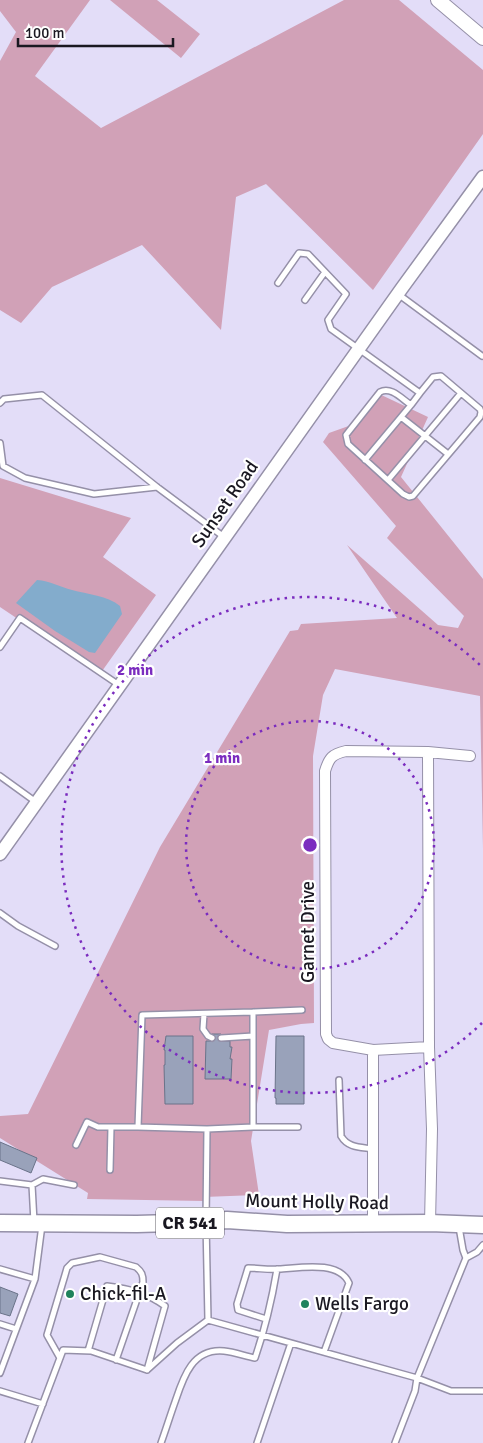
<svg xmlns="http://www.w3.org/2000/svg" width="483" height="1443" font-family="Signika,sans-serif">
<rect width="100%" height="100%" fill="#e3ddf8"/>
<path fill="#d1a1b7" d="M0,0H90L35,76L101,128L344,0H399L483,70V134L373,290L266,184L236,197L221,330L142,245L52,287L21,323L0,310V61L16,32L0,11Z
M110,0H157L200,34L181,58Z
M375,392L428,417L401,477L483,579V848L480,696L335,669L323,695L313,756L314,1023L301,1024L269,1030L251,1141L259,1195L204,1197V1201L87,1199L88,1193L0,1138V1116L28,1114L160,847L290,631L298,630L301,624L397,618L347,545L438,625L458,628L464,616L387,538L396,526L323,442L329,433L357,423Z
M0,478L131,518L103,557L156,595L100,674L0,607Z"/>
<path fill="#83accc" d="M37,580C50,581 60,587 72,590C87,594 108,596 120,606L122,614L95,653L89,652L55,631L16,603Z"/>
<path fill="#99a2ba" stroke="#6a7389" d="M212,1034H221V1041H230V1047H232L230,1059H232L231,1079H205L206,1041H212Z
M166,1036H193V1104H165L164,1065H165V1050H164Z
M276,1036H304V1104H276V1098H275Z
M0,1142L37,1158L31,1173L0,1160Z
M0,1287L18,1294L10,1316L0,1313Z"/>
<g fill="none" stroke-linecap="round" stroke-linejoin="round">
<defs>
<path id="service" d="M278,283L299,253L308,254L346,294L328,320L331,329L420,393L433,377L441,376L480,409L481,412L480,417L413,496L409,497L403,494L348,444L346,435L380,392C391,386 402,399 411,405L420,393
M398,294L482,356
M305,300L325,272
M0,403L4,399L42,395L157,487L224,537
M401,417L448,454
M0,443L3,466L25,478L94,494L157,487
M365,460L411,405
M388,480L461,393
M0,647L20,618L119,685
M0,776L36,802
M0,913L18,926L55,946
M253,1012L302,1010
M204,1014L203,1029L208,1036L212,1038
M221,1038L253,1036
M339,1080L341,1136C348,1148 360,1147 373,1149
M253,1127H298
M207,1129L253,1127V1012L142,1015L138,1127L207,1129L206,1222L208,1320L417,1378L415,1391L395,1443
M76,1145L87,1122L98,1127H138
M110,1170L111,1127
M0,1181L32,1185L43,1179L74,1185
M32,1185L34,1222
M459,1227L463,1250L466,1258
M483,1245L477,1252L466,1258L417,1378L451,1391H483
M0,1269L35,1279
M266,1319L238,1310L237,1304L248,1268C258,1268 269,1270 279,1269C299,1268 339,1260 349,1283L324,1352
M0,1324L16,1329
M88,1351L107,1286C127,1288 149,1294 165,1306L147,1370
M60,1358L47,1335L65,1275L67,1268L72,1263L100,1257L136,1267C142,1272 143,1275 143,1282L116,1360
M0,1373L35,1279L42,1225
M0,1391L43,1404
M28,1443L63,1350L91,1351L147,1370L177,1343L208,1320
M161,1443C166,1429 170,1416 175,1402C183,1378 192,1348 224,1351C234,1352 245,1356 255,1358C265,1329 272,1299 277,1269
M257,1443L291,1343"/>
<path id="minor" d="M428,752L429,1047L432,1129L430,1223
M429,1047L373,1050L333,1043L328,1039L326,1034L325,771C329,758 332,754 346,751L428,752L470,756
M373,1050V1224"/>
<path id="tertiary" d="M0,854L402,288L483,177"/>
<path id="secondary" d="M438,0L483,38"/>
<path id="trunk" d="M0,1223L137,1224L206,1222L227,1220L287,1224L430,1223L483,1225"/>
</defs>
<use href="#service" stroke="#9590a8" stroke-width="8"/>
<use href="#minor" stroke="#9590a8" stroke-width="12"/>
<use href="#tertiary" stroke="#9590a8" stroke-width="15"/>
<use href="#secondary" stroke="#9590a8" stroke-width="16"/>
<use href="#trunk" stroke="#9590a8" stroke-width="19"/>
<use href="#service" stroke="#fff" stroke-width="5"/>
<use href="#minor" stroke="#fff" stroke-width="10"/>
<use href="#tertiary" stroke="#fff" stroke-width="12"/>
<use href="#secondary" stroke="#fff" stroke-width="14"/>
<use href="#trunk" stroke="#fff" stroke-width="16"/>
</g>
<g fill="none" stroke="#7b2cbf" stroke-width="2.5" stroke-dasharray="2.5 5">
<circle cx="310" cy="845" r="124"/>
<path d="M482 1023A248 248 0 1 1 482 667"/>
</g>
<g fill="#20835c" stroke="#fff" stroke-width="2">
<circle cx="70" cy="1294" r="5"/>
<circle cx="305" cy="1304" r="5"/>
</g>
<g text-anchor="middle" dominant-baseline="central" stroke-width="4.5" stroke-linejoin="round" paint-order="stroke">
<rect fill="#fff" stroke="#5f5d64" stroke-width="1" x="156" y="1207.5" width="68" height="31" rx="4"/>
<g font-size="18" font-weight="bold" fill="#1a1821">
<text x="190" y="1223">CR 541</text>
</g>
<g font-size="19" fill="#1a1821" stroke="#fff">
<text transform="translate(225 504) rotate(-55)">Sunset Road</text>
<text transform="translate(308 932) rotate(-90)">Garnet Drive</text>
<text transform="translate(317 1202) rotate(1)">Mount Holly Road</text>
</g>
<g font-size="19" fill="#1a1821" stroke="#fff" text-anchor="start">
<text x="80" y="1294">Chick-fil-A</text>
<text x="315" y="1304">Wells Fargo</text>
</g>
</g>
<circle cx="310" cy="845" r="8" fill="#7b2cbf" stroke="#fff" stroke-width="2.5"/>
<g font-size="15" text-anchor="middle" font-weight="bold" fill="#7b2cbf" stroke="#fff" stroke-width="4.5" stroke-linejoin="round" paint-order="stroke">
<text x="135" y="675">2 min</text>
<text x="222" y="763">1 min</text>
</g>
<path d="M18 38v8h155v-8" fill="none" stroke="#1a1821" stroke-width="2.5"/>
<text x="25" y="38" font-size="15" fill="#1a1821" stroke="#ffffff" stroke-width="4" paint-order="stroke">100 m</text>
</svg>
